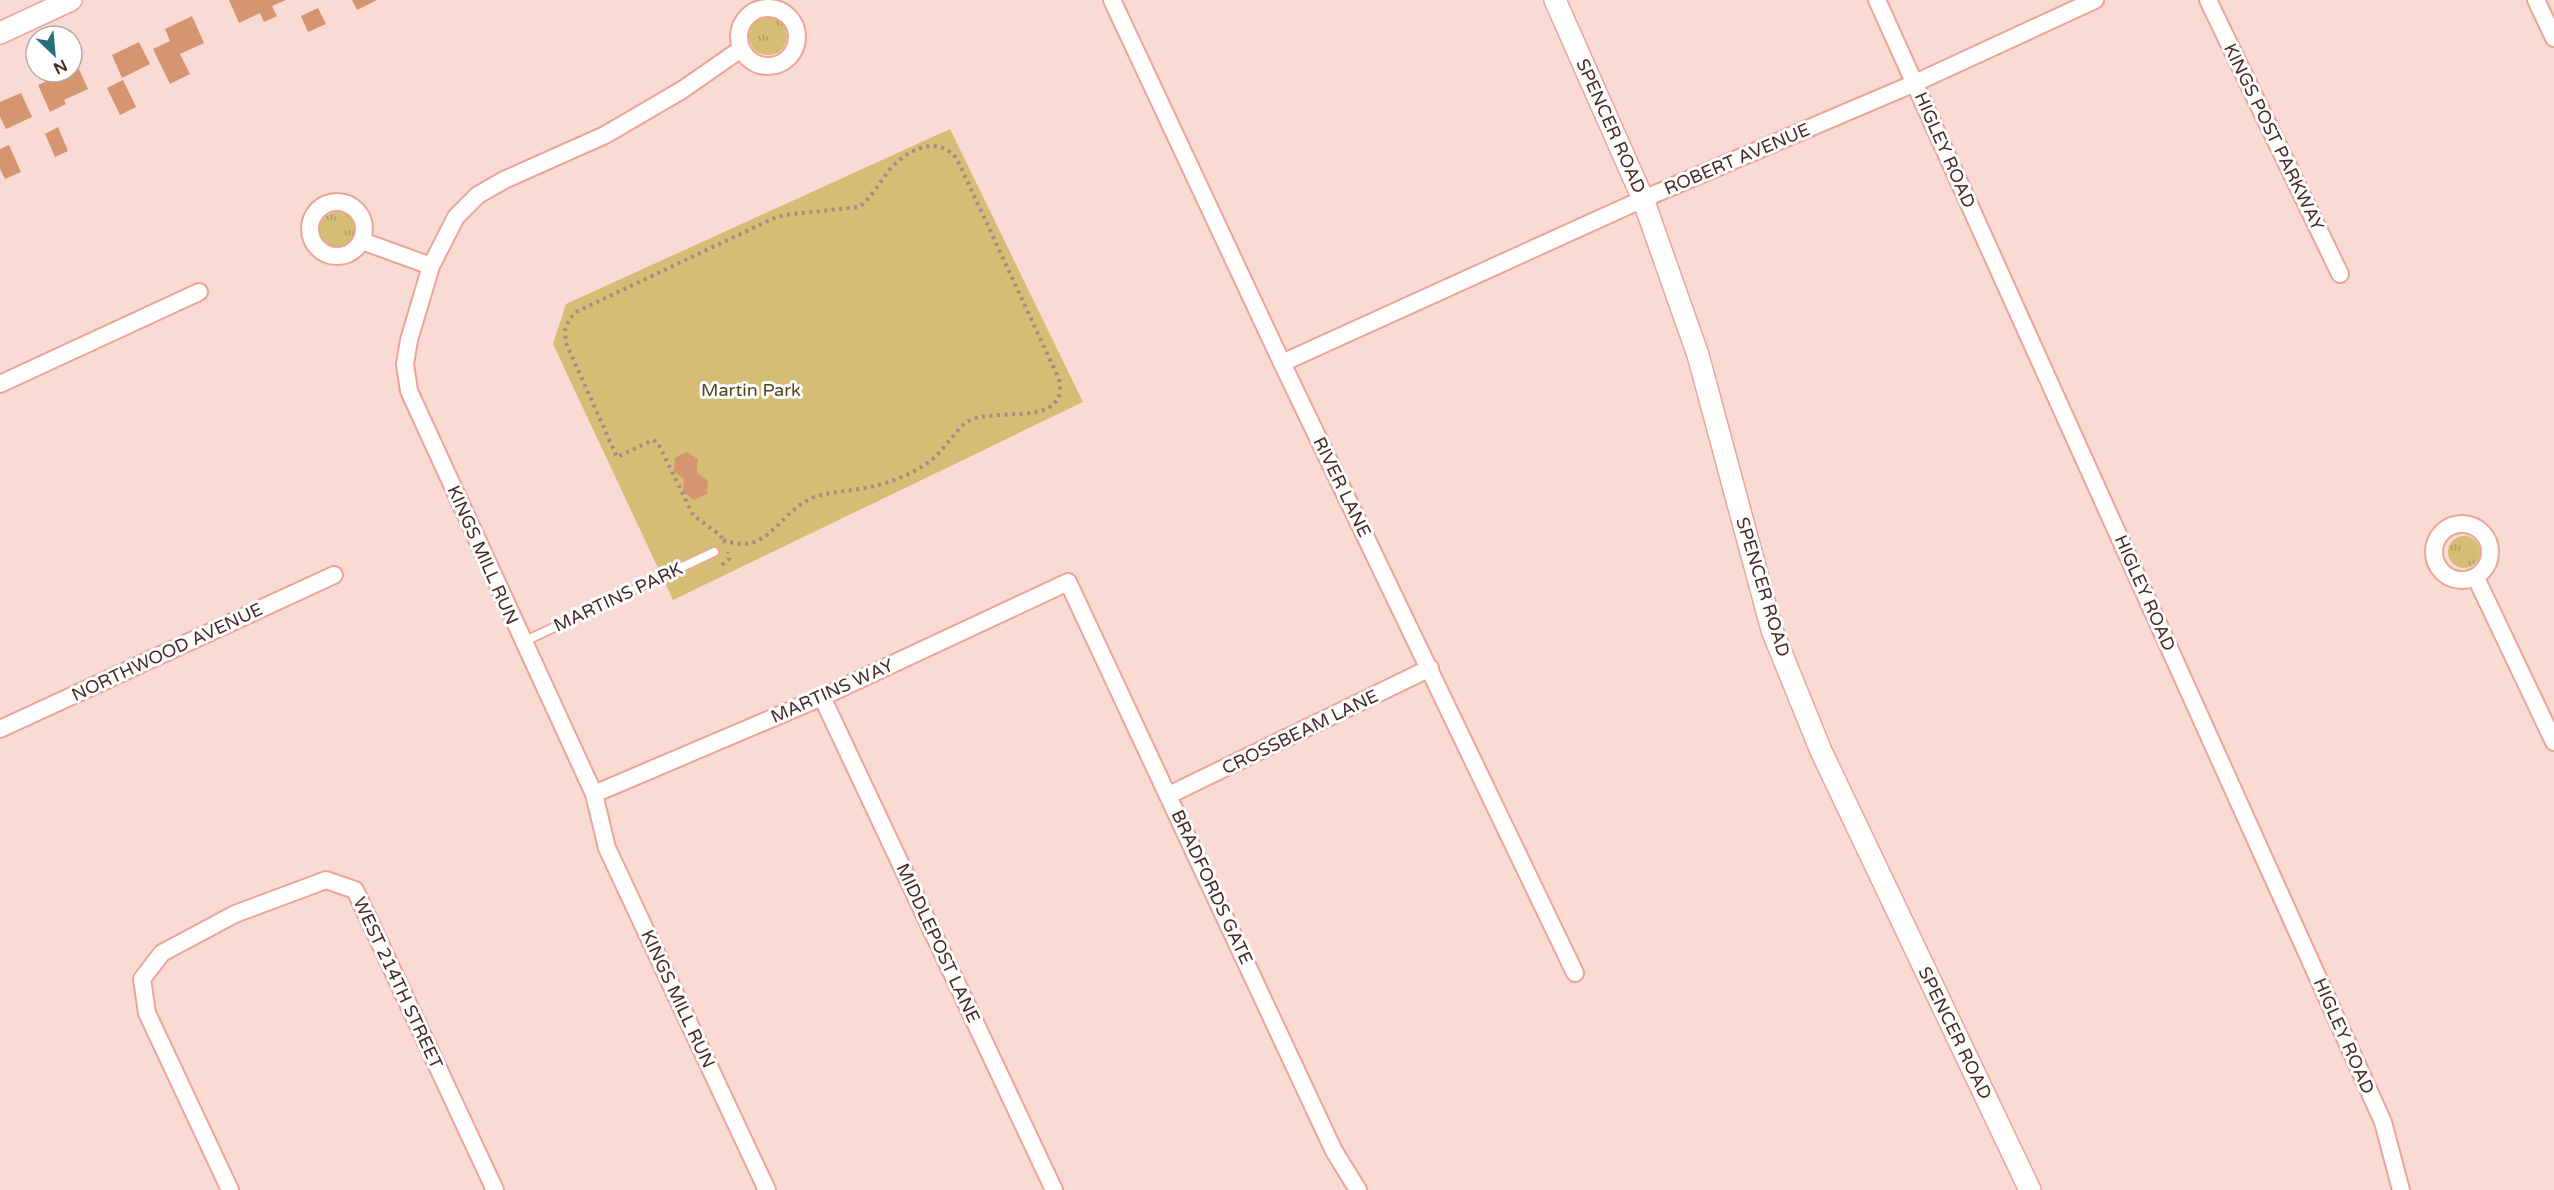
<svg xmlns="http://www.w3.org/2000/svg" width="2554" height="1190" font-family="'Varela Round',sans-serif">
<defs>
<pattern id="grass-tufts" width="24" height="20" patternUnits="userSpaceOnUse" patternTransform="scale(1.5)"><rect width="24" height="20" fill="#d5bd76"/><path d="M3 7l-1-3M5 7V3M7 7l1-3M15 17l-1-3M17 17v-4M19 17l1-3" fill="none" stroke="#af9a61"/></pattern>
</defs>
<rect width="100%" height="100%" fill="#fadad4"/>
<path fill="url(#grass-tufts)" d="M749 36a19 19 0 1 1 38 0a19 19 0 1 1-38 0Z
M319 231a19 19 0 1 1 38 0a19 19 0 1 1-38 0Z
M2448 552a16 16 0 1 1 32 0a16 16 0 1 1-32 0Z"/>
<path fill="#d5bd76" d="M950,129L1083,402L673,600L553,344L566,304Z"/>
<path fill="#d59570" d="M229,0H286L272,6L277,16L264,22L260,13L239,23Z
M352,0H377L357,10Z
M318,8L326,24L308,32L301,16Z
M192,16L204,43L180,54L190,74L170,84L153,49L170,41L165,29Z
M139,42L150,64L122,78L112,55Z
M78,67L88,89L64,100L66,104L50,112L38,85L66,72H72V69Z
M123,80L136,107L120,115L107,88Z
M21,93L32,117L6,129L0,117V102Z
M58,127L68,151L55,157L45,134Z
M9,145L21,172L5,179L0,169V149Z
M687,452L698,459L697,473L708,481L707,494L694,500L683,492L684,479L674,471L675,458Z"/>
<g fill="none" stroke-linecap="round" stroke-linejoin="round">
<defs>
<path id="service" d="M523,642L714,552"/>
<path id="minor" d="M1112,0L1282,363L1575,973
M1877,0L2383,1122L2401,1190
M2208,0L2340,274
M2536,0L2554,38
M739 37a29 29 0 1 1 58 0a29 29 0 1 1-58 0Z
M741,49L682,90L605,135L504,180L478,195L456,217L431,266L409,340L405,364L409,391L594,794L607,848L767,1190
M310 229a27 27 0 1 1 54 0a27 27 0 1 1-54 0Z
M362,241L431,266
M1282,363L1643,199L1915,83L2095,0
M0,384L199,292
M2434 552a28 28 0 1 1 56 0a28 28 0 1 1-56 0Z
M2476,578L2554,742
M822,697L1054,1190
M0,729L334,575
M594,794L822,697L1068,582L1334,1151L1358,1190
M1169,795L1430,668
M230,1190L147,1013L142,979L162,953L235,914L326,880L355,890L495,1190"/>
<path id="tertiary" d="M1555,0L1643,199L1698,355L1772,630L1821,751L2030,1190
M0,33L71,0"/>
</defs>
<use href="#service" stroke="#efa495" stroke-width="11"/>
<use href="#minor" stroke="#efa495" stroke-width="20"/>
<use href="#tertiary" stroke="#efa495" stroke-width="24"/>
<path stroke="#a78882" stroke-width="4" stroke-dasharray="3 4.5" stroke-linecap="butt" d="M723,540C767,556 775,518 808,500C827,490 853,492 874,486C892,482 914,473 929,462C942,452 951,437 963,425C986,402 1070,433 1059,379L957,159C940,137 915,146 896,163C882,176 875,195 859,207L784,215L772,219L578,311L570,318L565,330L566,343L617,457L653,440L658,443L693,515L720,535L725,543
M722,565L729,559L728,552"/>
<use href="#service" stroke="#fff" stroke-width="8"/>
<use href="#minor" stroke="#fff" stroke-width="16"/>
<use href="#tertiary" stroke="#fff" stroke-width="21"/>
</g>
<g text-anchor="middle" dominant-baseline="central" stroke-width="6" stroke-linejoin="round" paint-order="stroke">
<g font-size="18" fill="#482a25" stroke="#fff">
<text transform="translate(1611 126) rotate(66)">SPENCER ROAD</text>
<text transform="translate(2274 137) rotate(64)">KINGS POST PARKWAY</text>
<text transform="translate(1945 150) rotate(66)">HIGLEY ROAD</text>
<text transform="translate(1737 159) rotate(-23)">ROBERT AVENUE</text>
<text transform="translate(1342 487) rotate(64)">RIVER LANE</text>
<text transform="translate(483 555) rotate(66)">KINGS MILL RUN</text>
<text transform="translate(1763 587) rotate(73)">SPENCER ROAD</text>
<text transform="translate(2145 593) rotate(66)">HIGLEY ROAD</text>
<text transform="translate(618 597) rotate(-25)">MARTINS PARK</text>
<text transform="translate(167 652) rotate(-25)">NORTHWOOD AVENUE</text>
<text transform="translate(832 691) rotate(-24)">MARTINS WAY</text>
<text transform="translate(1300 732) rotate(-26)">CROSSBEAM LANE</text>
<text transform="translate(1212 887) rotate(65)">BRADFORDS GATE</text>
<text transform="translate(938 943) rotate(65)">MIDDLEPOST LANE</text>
<text transform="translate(398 983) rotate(65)">WEST 214TH STREET</text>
<text transform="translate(678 999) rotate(65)">KINGS MILL RUN</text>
<text transform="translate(1955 1033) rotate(64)">SPENCER ROAD</text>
<text transform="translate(2344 1036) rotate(66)">HIGLEY ROAD</text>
</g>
<g font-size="18" fill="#51441c" stroke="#fff">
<text x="751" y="390">Martin Park</text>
</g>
</g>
<g transform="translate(54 54) rotate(154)"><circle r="28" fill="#ffffff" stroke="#b6aaa8" stroke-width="1.5"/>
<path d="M0-4.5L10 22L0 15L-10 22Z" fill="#276e7b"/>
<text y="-9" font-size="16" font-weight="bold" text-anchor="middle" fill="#482a25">N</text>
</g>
</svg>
